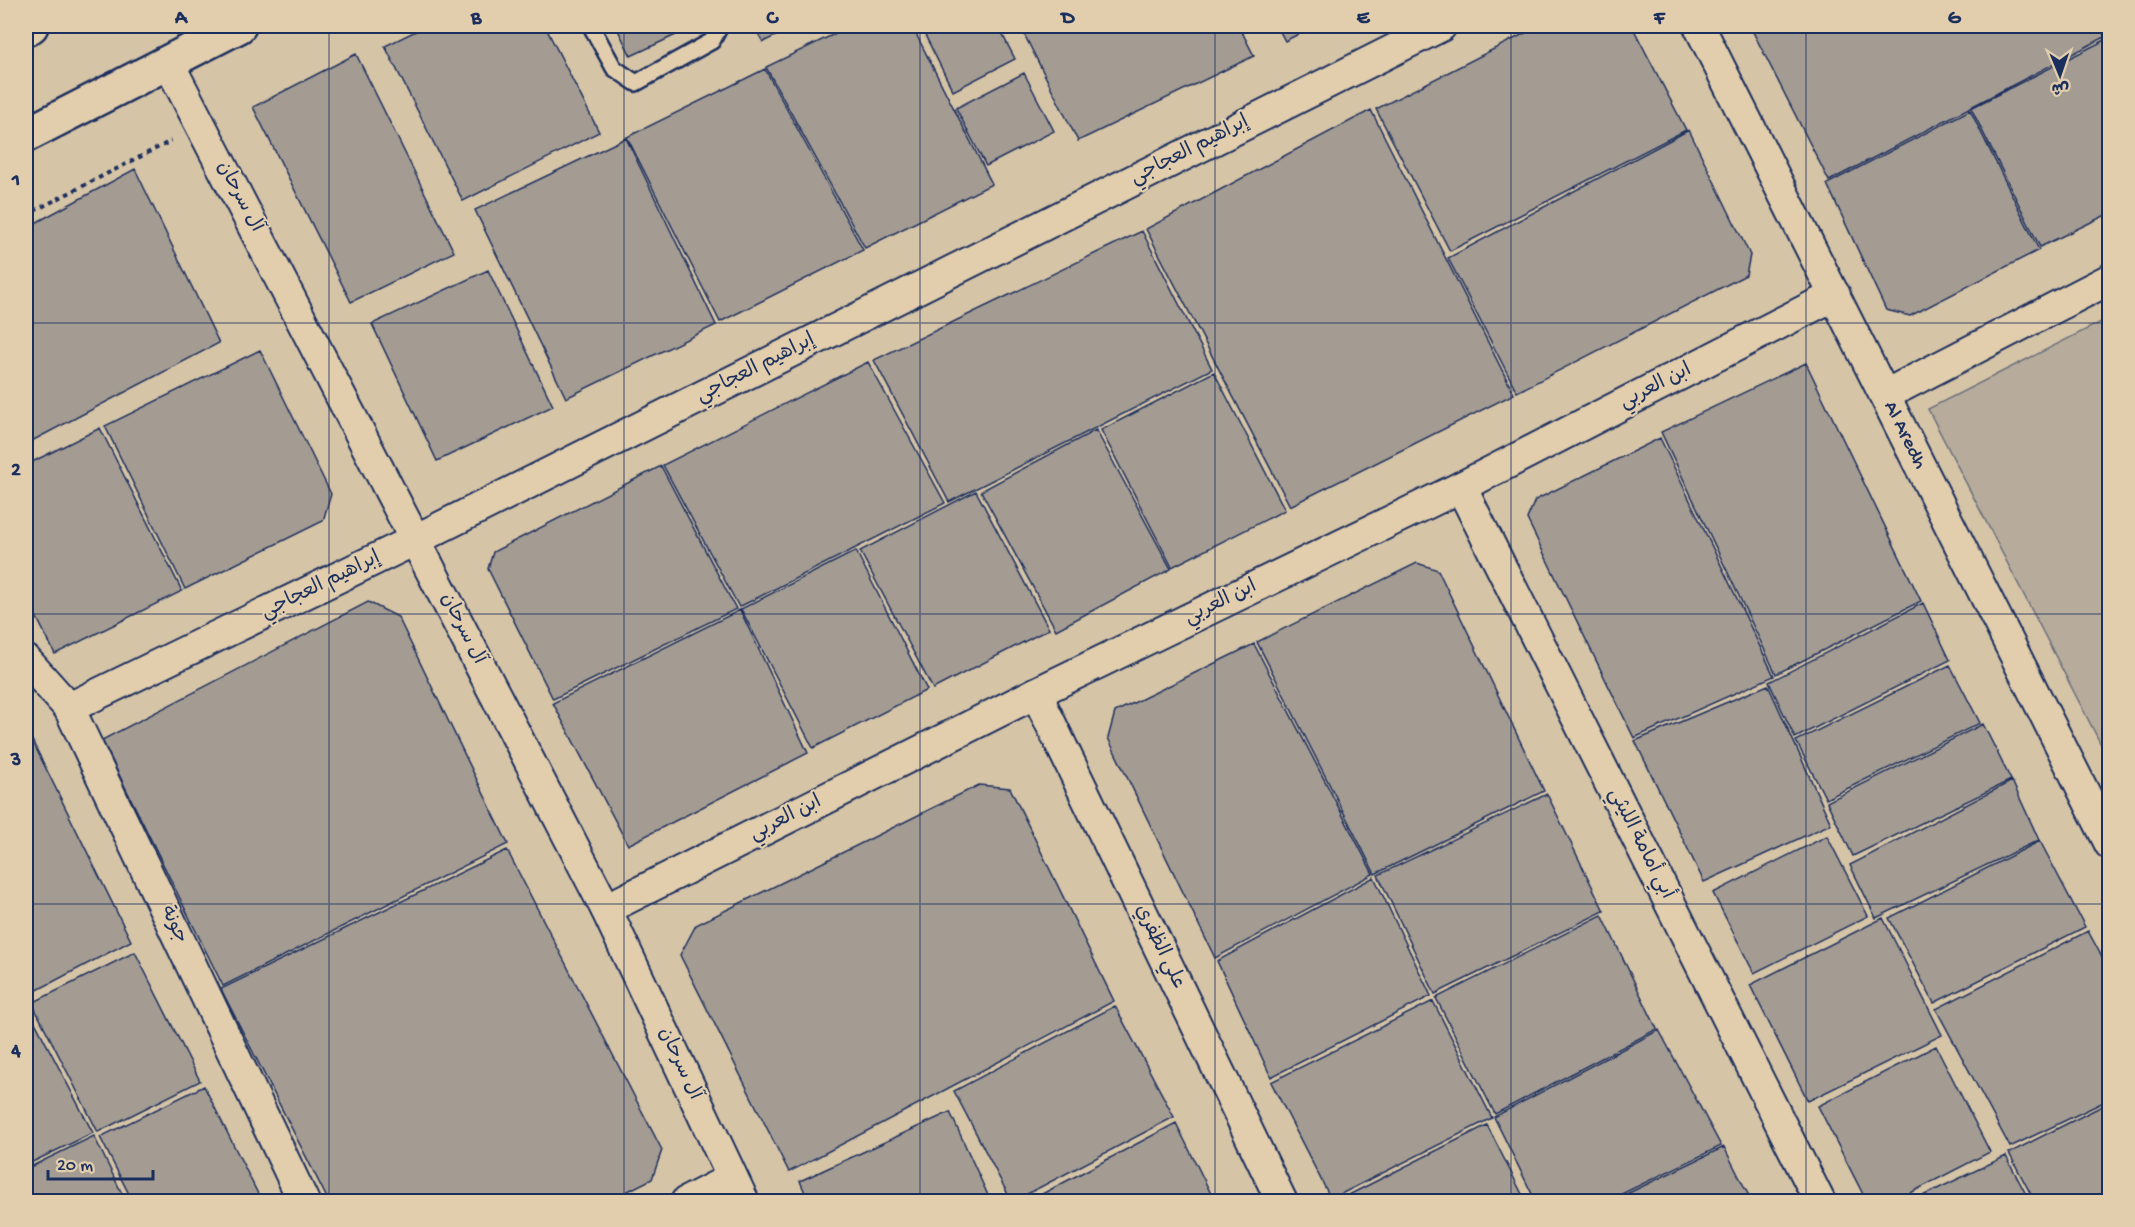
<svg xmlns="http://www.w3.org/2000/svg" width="2135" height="1227" font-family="'Gochi Hand','Playpen Sans Arabic',sans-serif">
<rect width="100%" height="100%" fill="#d6c4a7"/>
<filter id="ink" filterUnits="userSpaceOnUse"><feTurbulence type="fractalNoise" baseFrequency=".0167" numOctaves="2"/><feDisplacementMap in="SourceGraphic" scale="12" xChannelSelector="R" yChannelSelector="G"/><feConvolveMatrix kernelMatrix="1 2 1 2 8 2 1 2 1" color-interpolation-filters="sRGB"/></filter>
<g filter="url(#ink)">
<path fill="#b7ac9b" stroke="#696e7c" stroke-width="1.5" d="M2109,318V760L1928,409Z"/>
<path fill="#a49c93" stroke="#1b2f5e" stroke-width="1.5" d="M426,26H545L599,132L463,201L385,46Z
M616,26H695L631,56Z
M754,26H796L763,42Z
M851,26H912L992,184L865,248L766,67Z
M939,26H998L1015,59L953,91L924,33Z
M1020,26H1239L1254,56L1078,141Z
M1277,26H1314L1285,41Z
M1539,26H1632L1686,130L1450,251L1376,109Z
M1750,26H2099L2105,37L1829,181Z
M2107,39L2110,45V213L2040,247L1971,108Z
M356,54L454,252L351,302L253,107Z
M765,69L863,250L720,322L627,137Z
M1024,73L1054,131L986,166L956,108Z
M1371,110L1514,394L1290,506L1146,229Z
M1970,110L2039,250L1910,316L1886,310L1827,184Z
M1689,130L1750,255L1746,275L1517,392L1448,258Z
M626,138L716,325L566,398L475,210Z
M135,169L219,343L26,444V228Z
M1142,231L1212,369L949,502L874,360Z
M488,270L553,406L437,461L372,324Z
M260,350L331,494L323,521L185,589L105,426Z
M868,362L945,503L739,607L663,465Z
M1806,363L1921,601L1776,674L1661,432Z
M1214,372L1285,510L1172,567L1101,430Z
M100,428L182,591L55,654L26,596V465Z
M1096,430L1171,569L1056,630L981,491Z
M1660,438L1774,676L1634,738L1527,519L1535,500Z
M661,466L736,609L553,699L488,569L493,552Z
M976,491L1049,629L933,689L860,551Z
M856,551L927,690L813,748L741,609Z
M1417,563L1438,570L1544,791L1375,874L1257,642Z
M368,602L398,617L508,844L223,986L102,740Z
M1923,603L1950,660L1795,738L1769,682Z
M740,610L808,753L628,845L553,703Z
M1254,644L1373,874L1215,958L1108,738L1115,712Z
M1950,665L1980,723L1826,799L1796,741Z
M1768,685L1831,824L1704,882L1635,741Z
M1983,724L2011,780L1853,856L1827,802Z
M26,728L131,941L26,996Z
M2012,781L2039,840L1876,918L1850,865Z
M979,785L1010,788L1114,1001L789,1172L680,955L696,925Z
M1547,794L1604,911L1435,994L1378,875Z
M1827,836L1868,916L1754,973L1713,893Z
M2040,841L2085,927L1934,1003L1889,918Z
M507,850L662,1150L652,1179L606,1202H329L221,989Z
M1374,877L1431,996L1271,1077L1217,961Z
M1602,915L1657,1029L1495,1114L1436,998Z
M1883,918L1942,1035L1808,1101L1750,985Z
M2088,931L2110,972V1099L2010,1147L1936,1009Z
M135,952L200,1081L98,1132L32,1003Z
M1433,1001L1492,1118L1331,1199L1271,1082Z
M26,1005L93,1133L26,1165Z
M1115,1006L1174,1117L1012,1202L954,1091Z
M1659,1030L1721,1146L1605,1202H1536L1494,1117Z
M1936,1046L1990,1152L1893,1202H1867L1818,1106Z
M204,1086L262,1202H133L100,1137Z
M2110,1102V1202H2035L2009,1153Z
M950,1112L991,1202H809L800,1181Z
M1176,1123L1215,1202H1027Z
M1487,1125L1526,1202H1335Z
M94,1136L126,1202H26V1169Z
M1724,1147L1752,1202H1610Z
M2006,1156L2030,1202H1910Z"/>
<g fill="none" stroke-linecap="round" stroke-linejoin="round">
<defs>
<path id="service" d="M591,26L614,68L636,83L712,41L720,26"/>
<g id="minor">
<path id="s1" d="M1699,26L2110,844"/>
<path d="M168,62L606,909L744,1202"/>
<path d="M1885,395L2110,279"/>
<path d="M1461,487L1820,1202"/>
<path d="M26,660L69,708L304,1202"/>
<path d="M1036,693L1282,1202"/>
<path d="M69,708L417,539L1441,26"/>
<path d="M606,909L1036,693L1461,487L1835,295"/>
<path d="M686,1202L732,1178"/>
</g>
<path id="secondary" d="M26,135L239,26"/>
<path id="trunk" d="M26,29L31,26"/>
</defs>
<use href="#service" stroke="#1b2f5e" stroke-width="20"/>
<use href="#minor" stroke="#1b2f5e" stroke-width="34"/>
<use href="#secondary" stroke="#1b2f5e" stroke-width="38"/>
<use href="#trunk" stroke="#1b2f5e" stroke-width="38"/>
<path stroke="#1b2f5e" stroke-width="4" stroke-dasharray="4.5 4.5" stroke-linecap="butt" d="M26,215L171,141"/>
<use href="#service" stroke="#e2ceac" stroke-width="15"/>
<use href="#minor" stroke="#e2ceac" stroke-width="30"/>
<use href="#secondary" stroke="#e2ceac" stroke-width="33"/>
<use href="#trunk" stroke="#e2ceac" stroke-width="33"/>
</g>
</g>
<path fill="none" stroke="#1b2f5e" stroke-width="1.5" stroke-opacity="0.55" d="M329,26V1202M624,26V1202M920,26V1202M1215,26V1202M1511,26V1202M1806,26V1202M26,323H2110M26,614H2110M26,904H2110"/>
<g text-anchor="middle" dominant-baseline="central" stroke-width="4.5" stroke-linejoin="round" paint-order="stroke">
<g font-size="20" fill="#1b2f5e" stroke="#e2ceac">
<text transform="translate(1190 151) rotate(-27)">إبراهيم العجاجي</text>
<text transform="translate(239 197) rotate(62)">آل سرحان</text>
<text transform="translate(756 369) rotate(-27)">إبراهيم العجاجي</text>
<text transform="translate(1656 387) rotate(-27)">ابن العربي</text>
<text stroke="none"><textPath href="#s1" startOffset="458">Al Aredh</textPath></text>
<text transform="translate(321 586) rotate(-26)">إبراهيم العجاجي</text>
<text transform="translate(1221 603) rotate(-26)">ابن العربي</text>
<text transform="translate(462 629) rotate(63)">آل سرحان</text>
<text transform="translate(786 819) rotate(-27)">ابن العربي</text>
<text transform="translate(1640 844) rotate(63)">أبي أمامة الليثي</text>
<text transform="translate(173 925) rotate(65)">جونة</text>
<text transform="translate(1159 947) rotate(64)">علي الظفري</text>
<text transform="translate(679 1064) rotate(65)">آل سرحان</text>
</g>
</g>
<rect width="2135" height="1227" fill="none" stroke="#e2ceac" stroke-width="66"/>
<g transform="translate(2060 75) rotate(178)" stroke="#e2ceac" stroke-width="4.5" paint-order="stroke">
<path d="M0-4.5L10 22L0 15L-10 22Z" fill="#1b2f5e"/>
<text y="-9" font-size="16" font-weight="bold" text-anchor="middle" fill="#1b2f5e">ش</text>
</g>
<path d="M48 1170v9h105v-9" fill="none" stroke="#1b2f5e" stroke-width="3"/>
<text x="57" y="1170" font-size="18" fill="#1b2f5e" stroke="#e2ceac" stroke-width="4.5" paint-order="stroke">20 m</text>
<rect x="33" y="33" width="2069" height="1161" fill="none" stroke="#1b2f5e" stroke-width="2"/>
<g font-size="20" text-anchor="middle" font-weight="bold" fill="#1b2f5e">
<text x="181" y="23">A</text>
<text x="476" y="23">B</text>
<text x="772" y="23">C</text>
<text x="1068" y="23">D</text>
<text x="1363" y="23">E</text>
<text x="1659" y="23">F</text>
<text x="1954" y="23">G</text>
<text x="16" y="185">1</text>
<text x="16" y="475">2</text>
<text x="16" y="765">3</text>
<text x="16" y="1056">4</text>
</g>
</svg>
